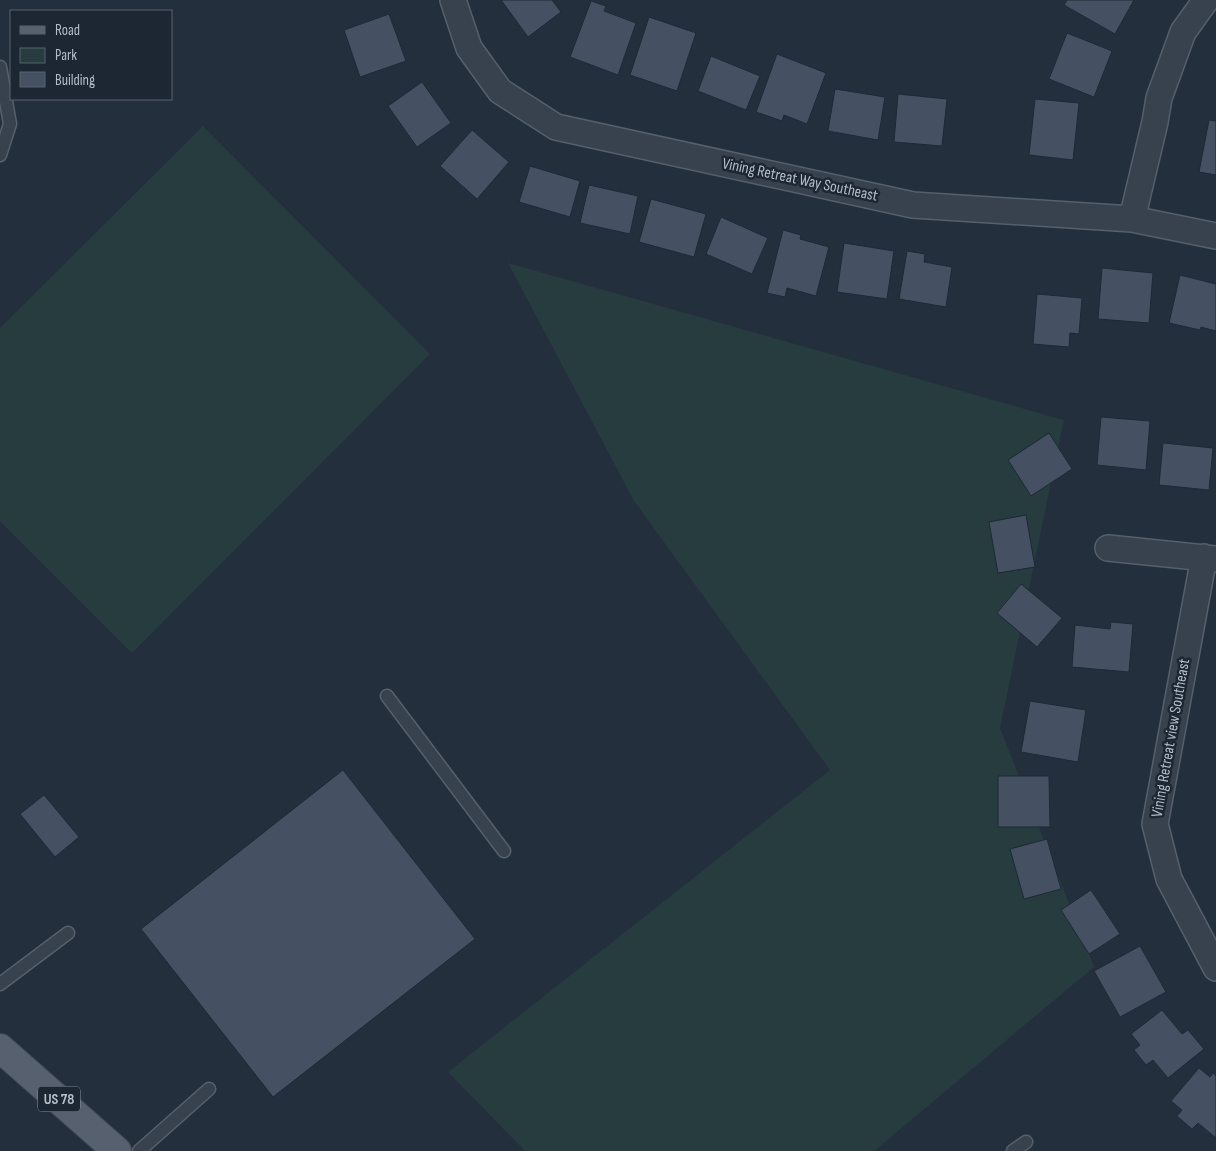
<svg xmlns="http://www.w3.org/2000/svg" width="1216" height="1151" font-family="'Sofia Sans Condensed',sans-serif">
<rect width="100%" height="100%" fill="#242f3e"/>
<path fill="#263c3f" d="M203,126L430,354L132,653L0,521V328Z
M508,263L1064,420L1000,728L1094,967L874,1151H525L448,1072L830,770L634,501Z"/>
<path fill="#455162" stroke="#1f2835" d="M501,0H552L561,12L528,37Z
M1067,0H1134L1115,34L1064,5Z
M591,1L606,6L604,11L636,23L618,75L570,57Z
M389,14L406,61L360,77L344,30Z
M649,17L696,33L677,91L630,75Z
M1067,33L1112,51L1094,97L1049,79Z
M777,54L826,73L807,124L784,115L782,121L756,112Z
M711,56L760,76L746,110L698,91Z
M422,82L451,123L417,147L388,106Z
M835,89L885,97L878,140L828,131Z
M898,94L947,99L942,146L894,142Z
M1035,99L1079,103L1073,160L1029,155Z
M1209,120L1216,121V175L1199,172Z
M472,130L509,162L477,199L440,166Z
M530,166L580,181L570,217L519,202Z
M589,185L638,196L630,234L580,223Z
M651,199L706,214L694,257L639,242Z
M721,217L768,238L752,274L706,254Z
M783,230L801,235L800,239L829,247L816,296L787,288L785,297L767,293Z
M844,243L894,251L887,299L837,292Z
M907,251L925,254L924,262L952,267L946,307L899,299Z
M1102,268L1153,273L1149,323L1098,319Z
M1180,275L1216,284V331L1201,327L1200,330L1169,323Z
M1037,294L1082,298L1079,334L1070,333L1069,347L1033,344Z
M1101,417L1150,421L1146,470L1097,465Z
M1049,433L1072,469L1031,496L1008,460Z
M1163,443L1213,448L1209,490L1159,485Z
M1026,515L1035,567L998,573L989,522Z
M1021,584L1062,618L1037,647L997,613Z
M1111,622L1133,624L1129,672L1072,667L1075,625L1110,629Z
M1030,701L1086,710L1078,762L1021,752Z
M343,770L475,939L273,1097L141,929Z
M998,776H1049L1050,827H998Z
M44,795L79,837L55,857L20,814Z
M1047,839L1061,889L1024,899L1010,849Z
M1091,890L1120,934L1089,954L1061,910Z
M1140,946L1166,992L1120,1017L1094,971Z
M1162,1010L1182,1034L1188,1030L1204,1049L1168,1078L1153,1060L1146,1065L1134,1050L1140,1045L1131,1034Z
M1199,1068L1210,1077L1213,1073L1216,1076V1138L1198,1123L1192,1129L1177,1116L1182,1110L1171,1101Z"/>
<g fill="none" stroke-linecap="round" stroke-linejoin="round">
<defs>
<path id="service" d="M0,67L10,124L0,155
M387,696L504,851
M0,984L68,933
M139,1151L209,1089
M1013,1151L1026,1142"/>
<path id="minor" d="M453,0L469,48L500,91L556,127L913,205L1132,219L1216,236
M1132,219L1155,122L1159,98L1183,32L1206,0
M1108,548L1216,559
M1204,557L1155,824L1169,879L1216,968"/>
<path id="primary" d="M0,1048L117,1151"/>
</defs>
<use href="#service" stroke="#565f6c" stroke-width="15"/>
<use href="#minor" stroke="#565f6c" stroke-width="28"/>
<use href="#primary" stroke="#414a57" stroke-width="30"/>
<use href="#service" stroke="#38414e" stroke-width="12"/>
<use href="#minor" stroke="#38414e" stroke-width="25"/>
<use href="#primary" stroke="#56606e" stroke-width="28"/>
</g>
<g text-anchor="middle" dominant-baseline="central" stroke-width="5" stroke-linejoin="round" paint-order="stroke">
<rect fill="#1d2633" stroke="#878f9c" stroke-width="1" x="38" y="1086.5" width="42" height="25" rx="4"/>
<g font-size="15" font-weight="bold" fill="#b4bcc9">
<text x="59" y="1099">US 78</text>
</g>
<g font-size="16" fill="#b4bcc9" stroke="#1d2633">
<text transform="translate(800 180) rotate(12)">Vining Retreat Way Southeast</text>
<text transform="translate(1171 738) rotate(-80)">Vining Retreat view Southeast</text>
</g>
</g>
<rect x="10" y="10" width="162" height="90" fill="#1d2633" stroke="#59626f"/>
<rect x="20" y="26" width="25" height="8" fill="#56606e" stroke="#59626f"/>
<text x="55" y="35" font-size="15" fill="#b4bcc9">Road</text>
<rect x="20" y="48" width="25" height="15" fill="#263c3f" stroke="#59626f"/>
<text x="55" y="60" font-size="15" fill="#b4bcc9">Park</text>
<rect x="20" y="72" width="25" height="15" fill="#455162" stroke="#59626f"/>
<text x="55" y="85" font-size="15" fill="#b4bcc9">Building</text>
</svg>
